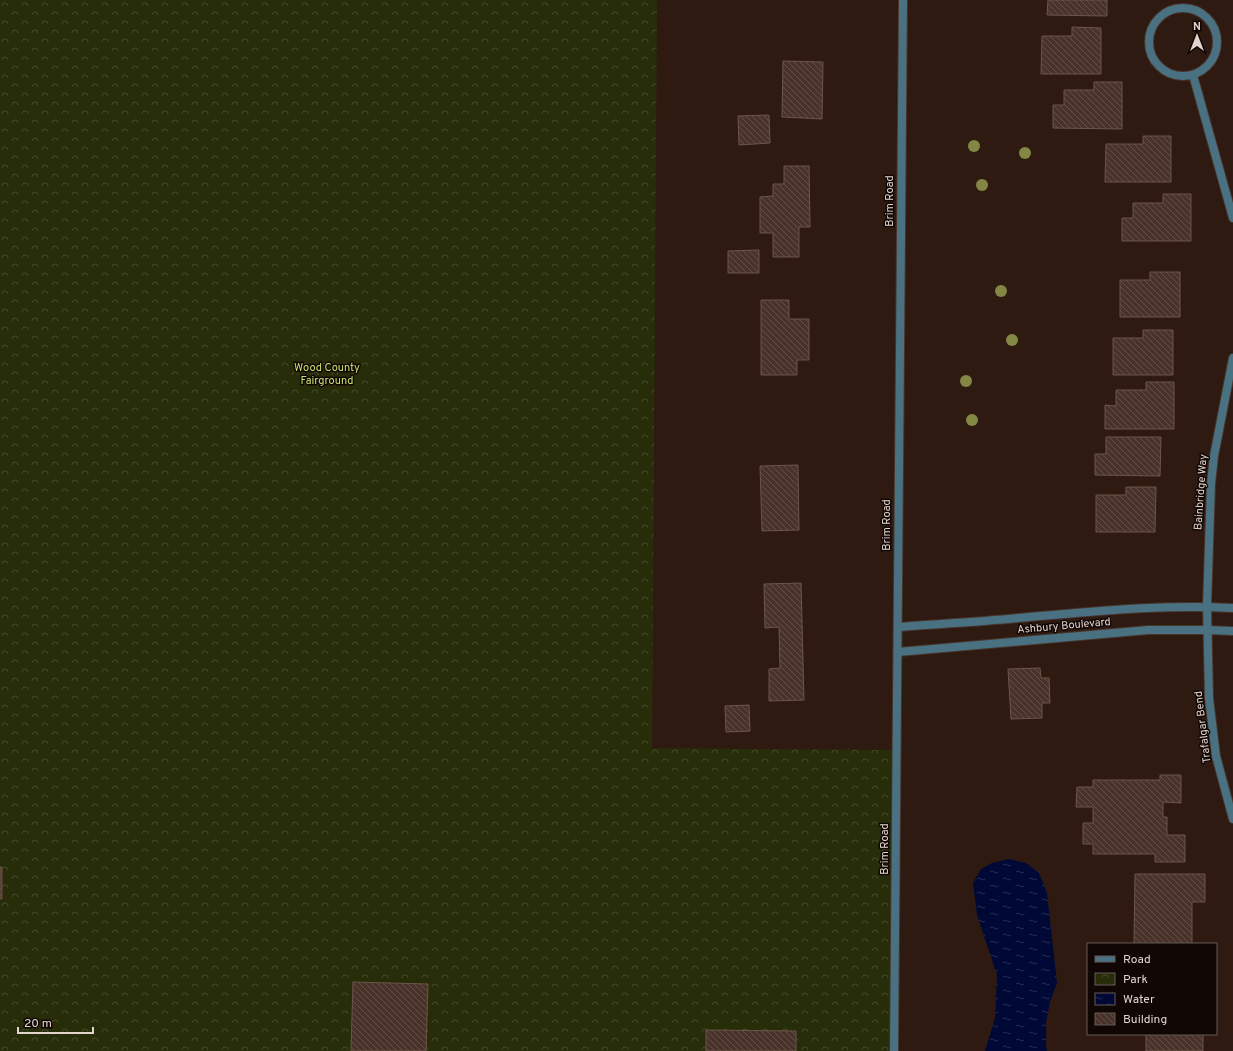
<svg xmlns="http://www.w3.org/2000/svg" width="1233" height="1051" font-family="Overpass,sans-serif">
<defs>
<pattern id="park-crowns" width="20" height="18" patternUnits="userSpaceOnUse"><rect width="20" height="18" fill="#262d08"/><path d="M2 6a3 3 0 1 1 6 0M12 15a3 3 0 1 1 6 0" fill="none" stroke="#454b2b"/></pattern>
<pattern id="water-ripples" width="26" height="14" patternUnits="userSpaceOnUse"><rect width="26" height="14" fill="#000936"/><path d="M2 4q2-2 4 0t4 0M15 11q2-2 4 0t4 0" fill="none" stroke="#252c52"/></pattern>
<pattern id="building-back-hatch" width="6" height="6" patternUnits="userSpaceOnUse"><rect width="6" height="6" fill="#483229"/><path d="M-1 5l2 2M0 0l6 6M5-1l2 2" fill="none" stroke="#624f47"/></pattern>
</defs>
<rect width="100%" height="100%" fill="#2e1a11"/>
<path fill="url(#park-crowns)" d="M0,0H657L652,748L897,750L894,1051H0Z"/>
<path fill="url(#water-ripples)" d="M1009,859L1026,863L1039,873L1047,893L1057,983L1050,1002L1046,1023V1048L1047,1051H985L995,1018L997,975L977,915L973,883L981,869L992,863Z"/>
<path fill="url(#building-back-hatch)" stroke="#6d554a" d="M1048,0H1107V16L1047,15Z
M1072,27L1101,28V74H1041L1042,36H1072Z
M783,61L823,62L822,119L782,117Z
M1094,82H1122V129L1053,128V105H1064V90H1094Z
M769,115L770,143L739,145L738,116Z
M1143,136H1171V182H1105L1106,144H1143Z
M784,166H809L810,227H799V257H773V233H760V197L773,196V184H784Z
M1163,194H1191V241H1122V218H1133V203H1163Z
M759,250V273H728V251Z
M1150,272H1180V317H1120V280H1150Z
M761,300H789V319H809V360H797V375H761Z
M1143,330H1173V375H1113V338H1143Z
M1146,382H1174V429H1105V405L1116,406V390H1146Z
M1106,437H1161L1160,476L1095,475V454H1106Z
M798,465L799,530L762,531L760,466Z
M1126,487H1156L1155,532H1096V495H1126Z
M801,583L804,700L769,701V669L780,668L779,627L765,628L764,584Z
M1040,668L1041,678H1049L1050,703H1042V718L1011,719L1008,669Z
M749,705L750,731L726,732L725,706Z
M1160,775H1181V803L1163,802V817H1167V835H1185V862H1155V854H1093V844H1083V823H1093V807H1076L1077,787H1093V780H1160Z
M0,867H2V899H0Z
M1135,874H1205V902H1192V944H1134Z
M353,982L428,984L426,1051H351Z
M706,1030L796,1031V1051H706Z
M1146,1034H1203V1051H1146Z"/>
<g fill="none" stroke-linecap="round" stroke-linejoin="round">
<defs>
<path id="minor" d="M1149 42a34 34 0 1 1 68 0a34 34 0 1 1-68 0Z
M1193,75L1233,218
M1233,358L1214,456L1211,484L1207,606L1209,698L1216,756L1233,819
M898,627C938,624 978,622 1018,618C1090,612 1161,604 1233,608
M898,652L1148,630H1207L1233,631"/>
<path id="tertiary" d="M894,1051L903,0"/>
</defs>
<use href="#minor" stroke="#47342b" stroke-width="10"/>
<use href="#tertiary" stroke="#47342b" stroke-width="10"/>
<use href="#minor" stroke="#497181" stroke-width="8"/>
<use href="#tertiary" stroke="#497181" stroke-width="8"/>
</g>
<g fill="#838744">
<circle cx="974" cy="146" r="6"/>
<circle cx="1025" cy="153" r="6"/>
<circle cx="982" cy="185" r="6"/>
<circle cx="1001" cy="291" r="6"/>
<circle cx="1012" cy="340" r="6"/>
<circle cx="966" cy="381" r="6"/>
<circle cx="972" cy="420" r="6"/>
</g>
<g text-anchor="middle" dominant-baseline="central" stroke-width="3" stroke-linejoin="round" paint-order="stroke">
<g font-size="11" fill="#e2d3cd" stroke="#100705">
<text transform="translate(890 201) rotate(-90)">Brim Road</text>
<text transform="translate(1201 492) rotate(-86)">Bainbridge Way</text>
<text transform="translate(887 525) rotate(-90)">Brim Road</text>
<text transform="translate(1064 626) rotate(-5)">Ashbury Boulevard</text>
<text transform="translate(1203 727) rotate(-97)">Trafalgar Bend</text>
<text transform="translate(885 849) rotate(-90)">Brim Road</text>
</g>
<g font-size="11" fill="#c8e16e" stroke="#100705">
<text x="327" y="368">Wood County<tspan x="327" dy="13">Fairground</tspan></text>
</g>
</g>
<rect x="1087" y="943" width="130" height="92" fill="#100705" stroke="#645955"/>
<rect x="1095" y="956" width="20" height="6" fill="#497181" stroke="#645955"/>
<text x="1123" y="963" font-size="12" fill="#e2d3cd">Road</text>
<rect x="1095" y="973" width="20" height="12" fill="url(#park-crowns)" stroke="#645955"/>
<text x="1123" y="983" font-size="12" fill="#e2d3cd">Park</text>
<rect x="1095" y="993" width="20" height="12" fill="url(#water-ripples)" stroke="#645955"/>
<text x="1123" y="1003" font-size="12" fill="#e2d3cd">Water</text>
<rect x="1095" y="1013" width="20" height="12" fill="url(#building-back-hatch)" stroke="#645955"/>
<text x="1123" y="1023" font-size="12" fill="#e2d3cd">Building</text>
<g transform="translate(1197 36)" stroke="#100705" stroke-width="3" paint-order="stroke">
<path d="M0-3L7 15L0 10L-7 15Z" fill="#e2d3cd"/>
<text y="-6" font-size="11" font-weight="bold" text-anchor="middle" fill="#e2d3cd">N</text>
</g>
<path d="M18 1027v6h75v-6" fill="none" stroke="#e2d3cd" stroke-width="2"/>
<text x="24" y="1027" font-size="12" fill="#e2d3cd" stroke="#100705" stroke-width="3" paint-order="stroke">20 m</text>
</svg>
